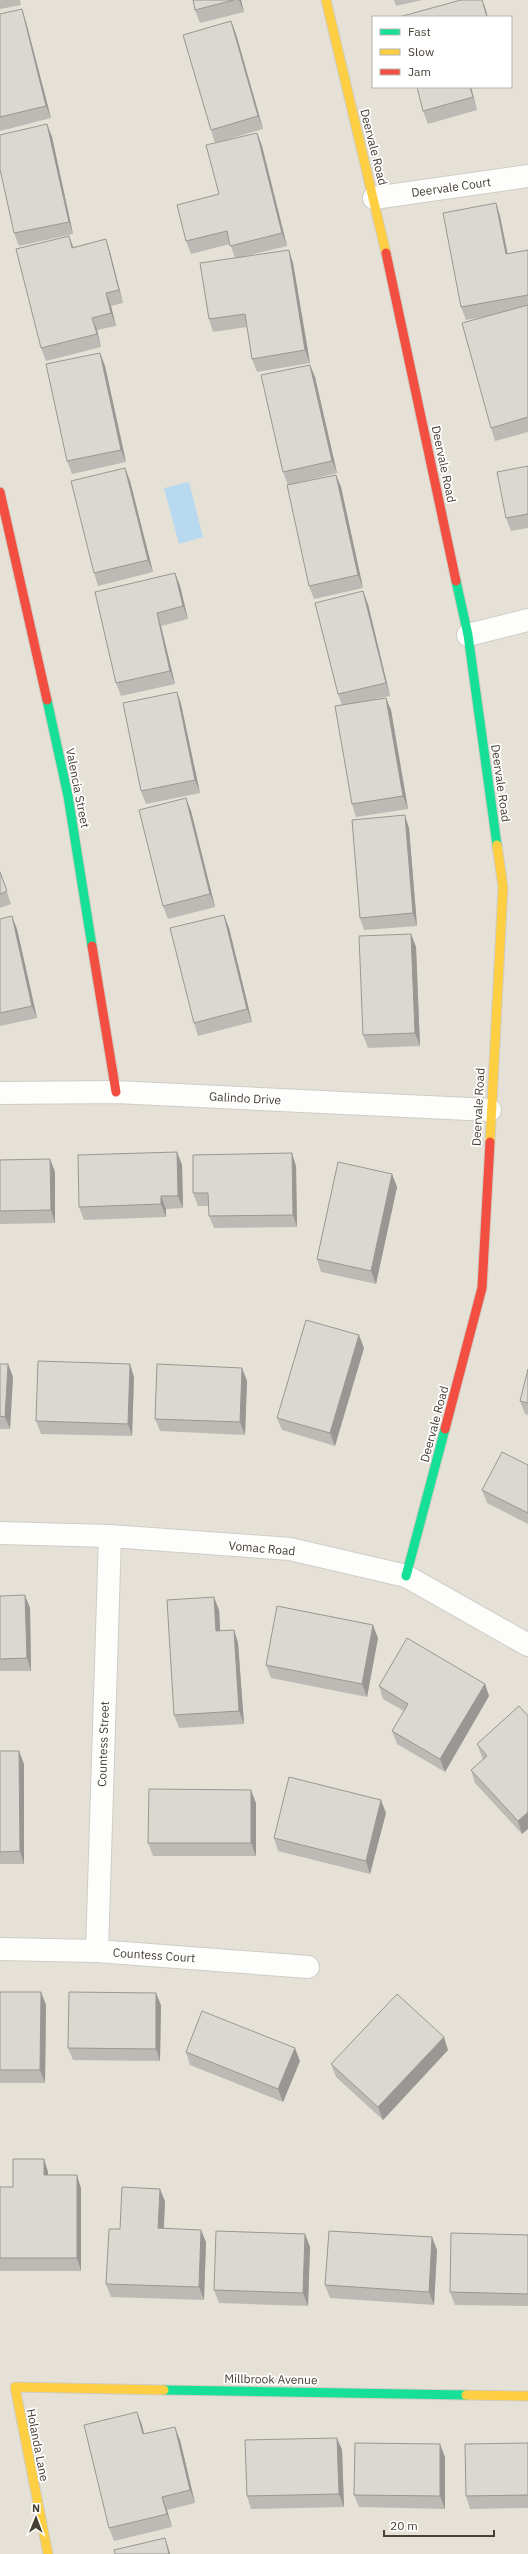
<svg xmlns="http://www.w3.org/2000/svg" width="528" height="2554" font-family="'IBM Plex Sans',sans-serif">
<rect width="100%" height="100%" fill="#f1efea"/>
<path fill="#e5e1d7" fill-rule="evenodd" d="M0,0H528V2554H0ZM373,17H511V87H373Z"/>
<path fill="#b9d9f0" d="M189,482L203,537L179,544L164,488Z"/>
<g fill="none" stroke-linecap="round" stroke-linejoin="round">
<defs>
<path id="street" d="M374,198L528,176
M468,635L528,620
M0,1093L116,1092L490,1110
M0,1533L110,1536L290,1549L406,1576L528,1645
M0,1949L97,1951L308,1967
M97,1951L110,1536"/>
<path id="fast" d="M456,581L468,635L497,845
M47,700L68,796L92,946
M406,1576L445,1429
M164,2390L466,2395"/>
<path id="slow" d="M326,0L386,253
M490,1142L503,887L497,845
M466,2395L528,2396
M48,2554L15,2387L164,2390"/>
<path id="jam" d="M386,253L456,581
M0,492L47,700
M92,946L116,1092
M445,1429L482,1288L490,1142"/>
</defs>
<use href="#street" stroke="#cfcdc7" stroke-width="24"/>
<use href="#fast" stroke="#d0ccc1" stroke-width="11"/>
<use href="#slow" stroke="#d0ccc1" stroke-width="11"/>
<use href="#jam" stroke="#d0ccc1" stroke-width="11"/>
<use href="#street" stroke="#fdfdfc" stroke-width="22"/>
<use href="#fast" stroke="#16e098" stroke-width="9"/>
<use href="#slow" stroke="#ffcf43" stroke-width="9"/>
<use href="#jam" stroke="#f24e42" stroke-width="9"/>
</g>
<path fill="#bcbab5" d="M0,0H20L21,5L0,9Z
M193,0H241L244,12L200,23L195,10Z
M394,0H422L396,6Z
M0,14L26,22L51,118L0,131Z
M231,21L236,34L263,129L215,143L211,130Z
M471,87L477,110L428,124L423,111Z
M47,124L52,137L73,234L19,246L14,233Z
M257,133L262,146L287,246L246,256L293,263L310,363L257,372L252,359L247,327L213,332L209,319L235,258L230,244L191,254L186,241L219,194Z
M496,203L500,216L508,254L528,250V432L495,441L491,428L494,315L466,320L461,307Z
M106,239L110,252L123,303L111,306L116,326L97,330L101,347L46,361L41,348L74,247Z
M100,353L105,366L126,462L72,474L67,461Z
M310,365L315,377L337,473L288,485L283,472Z
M528,466V528L511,531L506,518Z
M125,468L130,481L153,572L98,586L94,573Z
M336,475L341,487L363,588L314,599L309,586Z
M175,573L180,586L188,619L161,626L175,684L121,696L116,683Z
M368,604L390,696L375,699L391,710L408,809L356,817L352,804L342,705L338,694Z
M177,692L181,704L200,793L146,804L141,791Z
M186,798L191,811L215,907L168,919L163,906Z
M409,828L417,926L364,930L360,918Z
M0,871L11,904L0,908Z
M224,915L229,928L252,1022L198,1036L194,1023Z
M0,919L17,929L37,1018L0,1026Z
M411,934L416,947L420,1046L368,1048L363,1035Z
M177,1152L182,1165L183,1208L166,1209V1217L84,1220L79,1207Z
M50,1159L55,1172V1223L0,1224V1160Z
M296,1166L297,1227L214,1228L209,1216V1206H198L193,1193Z
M392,1174L397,1187L376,1284L321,1272L317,1259Z
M364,1348L335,1446L282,1430L277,1418Z
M0,1364H8L13,1377L10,1429H0Z
M242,1368L247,1381L245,1435L160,1431L155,1419Z
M528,1369V1415L525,1414L520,1401Z
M134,1377L132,1436L41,1434L36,1421Z
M528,1465V1524L487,1503L482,1490Z
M0,1596L30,1608L31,1671H0Z
M219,1610L220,1631L234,1630L238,1643L244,1724L179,1728L174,1715Z
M378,1638L367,1697L271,1678L266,1665Z
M485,1684L489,1696L445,1772L397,1744L392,1731L404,1711L383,1699L379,1686Z
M519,1706L522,1834L475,1783L471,1770L483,1759L482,1757L477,1744Z
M0,1751L24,1764V1864H0Z
M256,1803V1856H153L148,1843Z
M386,1813L370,1874L278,1851L274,1838Z
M0,1992H41L46,2005L45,2083H0Z
M161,2005L160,2061L73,2060L68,2048Z
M448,2050L383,2120L336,2077L331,2064Z
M186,2052L300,2061L283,2102L190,2065Z
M44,2159L48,2172V2175L81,2188V2271H0V2187H13Z
M165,2201L164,2228L206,2242L204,2300L111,2297L106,2284L120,2229Z
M305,2234L310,2247L308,2306L219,2303L214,2290Z
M528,2235V2306L455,2305L450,2292Z
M432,2237L437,2250L434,2305L330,2298L325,2285Z
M137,2412L142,2425L144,2434L180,2440L195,2503L167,2510L172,2527L114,2541L109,2528Z
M337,2438L342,2450L344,2507L251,2509L247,2496Z
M528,2443V2508L470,2509L466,2496Z
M445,2457V2509L359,2507L354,2495Z"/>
<path fill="#999793" d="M239,0H241L244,12Z
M482,0L485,7L488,17H487Z
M22,9L26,22L51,118L46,106Z
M231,21L236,34L263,129L258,116Z
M470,87H471L477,110L473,97Z
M47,124L52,137L73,234L69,222Z
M257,133L262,146L287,246L282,233Z
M496,203L500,216L510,267L506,254Z
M69,236L74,249L72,248Z
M106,239L110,252L123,303L119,290Z
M289,250L293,263L310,363L305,350Z
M106,293L111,306L116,326L111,313Z
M92,318L97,330L101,347L97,334Z
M100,353L105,366L126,462L121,450Z
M310,365L315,377L337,473L332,461Z
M125,468L130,481L153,572L148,560Z
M336,475L341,487L363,588L358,575Z
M175,573L180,586L188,619L183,606Z
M363,591L368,604L390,696L386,683Z
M157,613L161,626L175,684L170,671Z
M177,692L181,704L200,793L195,780Z
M386,698L391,710L408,809L403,796Z
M186,798L191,811L215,907L210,894Z
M405,815L409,828L417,926L413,913Z
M224,915L229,928L252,1022L247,1009Z
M12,916L17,929L37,1018L32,1006Z
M411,934L416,947L420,1046L415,1033Z
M177,1152L182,1165L183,1208L178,1196Z
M292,1153L296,1166L297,1227L293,1215Z
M50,1159L55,1172V1223L51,1210Z
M392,1174L397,1187L376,1284L371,1271Z
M161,1196L166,1209V1217L161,1204Z
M359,1335L364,1348L335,1446L330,1433Z
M8,1364L13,1377L10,1429L5,1417Z
M130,1364L134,1377L132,1436L128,1424Z
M242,1368L247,1381L245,1435L240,1422Z
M25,1595L30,1608L31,1671L27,1658Z
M214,1597L219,1610L221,1644L216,1631Z
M373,1625L378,1638L367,1697L362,1684Z
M234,1630L238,1643L244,1724L239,1711Z
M485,1684L489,1696L445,1772L440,1759Z
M19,1751L24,1764V1864L20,1851Z
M251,1790L256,1803V1856L251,1843Z
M381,1800L386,1813L370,1874L366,1861Z
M528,1812V1829L522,1834L518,1821Z
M41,1992L46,2005L45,2083L40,2070Z
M156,1993L161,2005L160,2061L156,2049Z
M444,2037L448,2050L383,2120L378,2107Z
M295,2048L300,2061L283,2102L278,2089Z
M44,2159L48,2172V2188L44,2175Z
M77,2175L81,2188V2271L77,2258Z
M160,2189L165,2201L163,2240L158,2228Z
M201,2230L206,2242L204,2300L199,2287Z
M305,2234L310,2247L308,2306L303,2293Z
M432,2237L437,2250L434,2305L429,2292Z
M137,2412L142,2425L147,2447L143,2434Z
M175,2427L180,2440L195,2503L190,2490Z
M337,2438L342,2450L344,2507L339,2494Z
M440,2444L445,2457V2509L440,2496Z
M162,2497L167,2510L172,2527L167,2514Z
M165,2538L169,2550L170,2554H169Z"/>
<path fill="#dbd8d2" stroke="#999793" d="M193,0H234L195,10Z
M461,0H482L487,17H399Z
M22,9L46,106L0,117V14Z
M231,21L258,116L211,130L183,35Z
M417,87H470L473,97L423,111Z
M47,124L69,222L14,233L0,169V135Z
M257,133L282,233L230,246L227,231L186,241L177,205L219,194L206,145Z
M496,203L506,254L528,250V295L461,307L443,213Z
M69,236L72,248L106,239L119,290L106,293L111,313L92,318L97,334L41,348L16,249Z
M289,250L305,350L252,359L245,314L209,319L200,263Z
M528,305V417L491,428L462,323Z
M100,353L121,450L67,461L46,364Z
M310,365L332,461L283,472L261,375Z
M528,466V514L506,518L497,472Z
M125,468L148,560L94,573L71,481Z
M336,475L358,575L309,586L287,485Z
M175,573L183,606L157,613L170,671L116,683L95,592Z
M363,591L386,683L338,694L315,603Z
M177,692L195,780L141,791L123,703Z
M386,698L403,796L352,804L335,706Z
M186,798L210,894L163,906L139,810Z
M405,815L413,913L360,918L352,820Z
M0,872L7,891L0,894Z
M224,915L247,1009L194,1023L170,928Z
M12,916L32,1006L0,1013V919Z
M411,934L415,1033L363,1035L359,936Z
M177,1152L178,1196H161V1204L79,1207L78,1155Z
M292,1153L293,1215L209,1216L208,1193H193V1155Z
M50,1159L51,1210L0,1211V1160Z
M338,1162L392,1174L371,1271L317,1259Z
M306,1320L359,1335L330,1433L277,1418Z
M38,1361L130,1364L128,1424L36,1421Z
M0,1364H8L5,1417L0,1416Z
M157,1364L242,1368L240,1422L155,1419Z
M528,1369V1403L520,1401Z
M502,1452L528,1465V1513L482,1490Z
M25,1595L27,1658L0,1659V1596Z
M214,1597L216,1631L234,1630L239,1711L174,1715L167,1600Z
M277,1606L373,1625L362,1684L266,1665Z
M407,1638L485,1684L440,1759L392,1731L408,1704L379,1686Z
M519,1706L528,1716V1812L518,1821L471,1770L487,1756L477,1744Z
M0,1751H19L20,1851L0,1852Z
M289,1777L381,1800L366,1861L274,1838Z
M149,1789L251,1790V1843H148Z
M0,1992H41L40,2070H0Z
M69,1992L156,1993V2049L68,2048Z
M397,1994L444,2037L378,2107L331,2064Z
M202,2011L295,2048L278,2089L186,2052Z
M13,2159H44V2175H77V2258H0V2187H13Z
M122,2187L160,2189L158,2228L201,2230L199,2287L106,2284L109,2229H120Z
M216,2231L305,2234L303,2293L214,2290Z
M329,2231L432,2237L429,2292L325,2285Z
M451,2233L528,2235V2294L450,2292Z
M137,2412L143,2434L175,2427L190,2490L162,2497L167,2514L109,2528L84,2425Z
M337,2438L339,2494L247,2496L245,2440Z
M355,2443L440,2444V2496L354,2495Z
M528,2443V2495L466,2496L465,2444Z
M165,2538L169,2554H115L114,2550Z"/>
<g text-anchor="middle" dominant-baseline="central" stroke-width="3.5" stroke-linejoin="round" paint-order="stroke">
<g font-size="12" fill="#474135" stroke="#fff">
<text transform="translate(374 147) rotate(76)">Deervale Road</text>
<text transform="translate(451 187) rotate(-8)">Deervale Court</text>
<text transform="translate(444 464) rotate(78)">Deervale Road</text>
<text transform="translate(501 783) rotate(82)">Deervale Road</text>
<text transform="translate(78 788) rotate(79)">Valencia Street</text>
<text transform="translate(245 1098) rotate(3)">Galindo Drive</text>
<text transform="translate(478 1107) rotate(-87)">Deervale Road</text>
<text transform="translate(434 1424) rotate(-75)">Deervale Road</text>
<text transform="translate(262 1548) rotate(5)">Vomac Road</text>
<text transform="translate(103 1744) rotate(-88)">Countess Street</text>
<text transform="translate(154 1955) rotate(4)">Countess Court</text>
<text transform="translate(271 2379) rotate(1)">Millbrook Avenue</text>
<text transform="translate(38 2445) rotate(79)">Holanda Lane</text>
</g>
</g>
<rect x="372" y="16" width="140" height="72" fill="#ffffff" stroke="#b5b3ae"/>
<rect x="380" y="29" width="20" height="6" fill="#16e098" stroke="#b5b3ae"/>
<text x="408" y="36" font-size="12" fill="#474135">Fast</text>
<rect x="380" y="49" width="20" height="6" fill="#ffcf43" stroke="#b5b3ae"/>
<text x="408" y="56" font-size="12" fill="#474135">Slow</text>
<rect x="380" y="69" width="20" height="6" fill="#f24e42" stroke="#b5b3ae"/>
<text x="408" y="76" font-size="12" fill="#474135">Jam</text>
<g transform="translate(36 2518) rotate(1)" stroke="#ffffff" stroke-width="3" paint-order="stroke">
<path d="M0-3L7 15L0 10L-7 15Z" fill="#474135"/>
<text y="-6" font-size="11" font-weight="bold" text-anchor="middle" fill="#474135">N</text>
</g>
<path d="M384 2530v6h110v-6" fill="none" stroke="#474135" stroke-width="2"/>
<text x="390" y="2530" font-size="12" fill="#474135" stroke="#ffffff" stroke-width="3" paint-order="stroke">20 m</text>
</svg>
